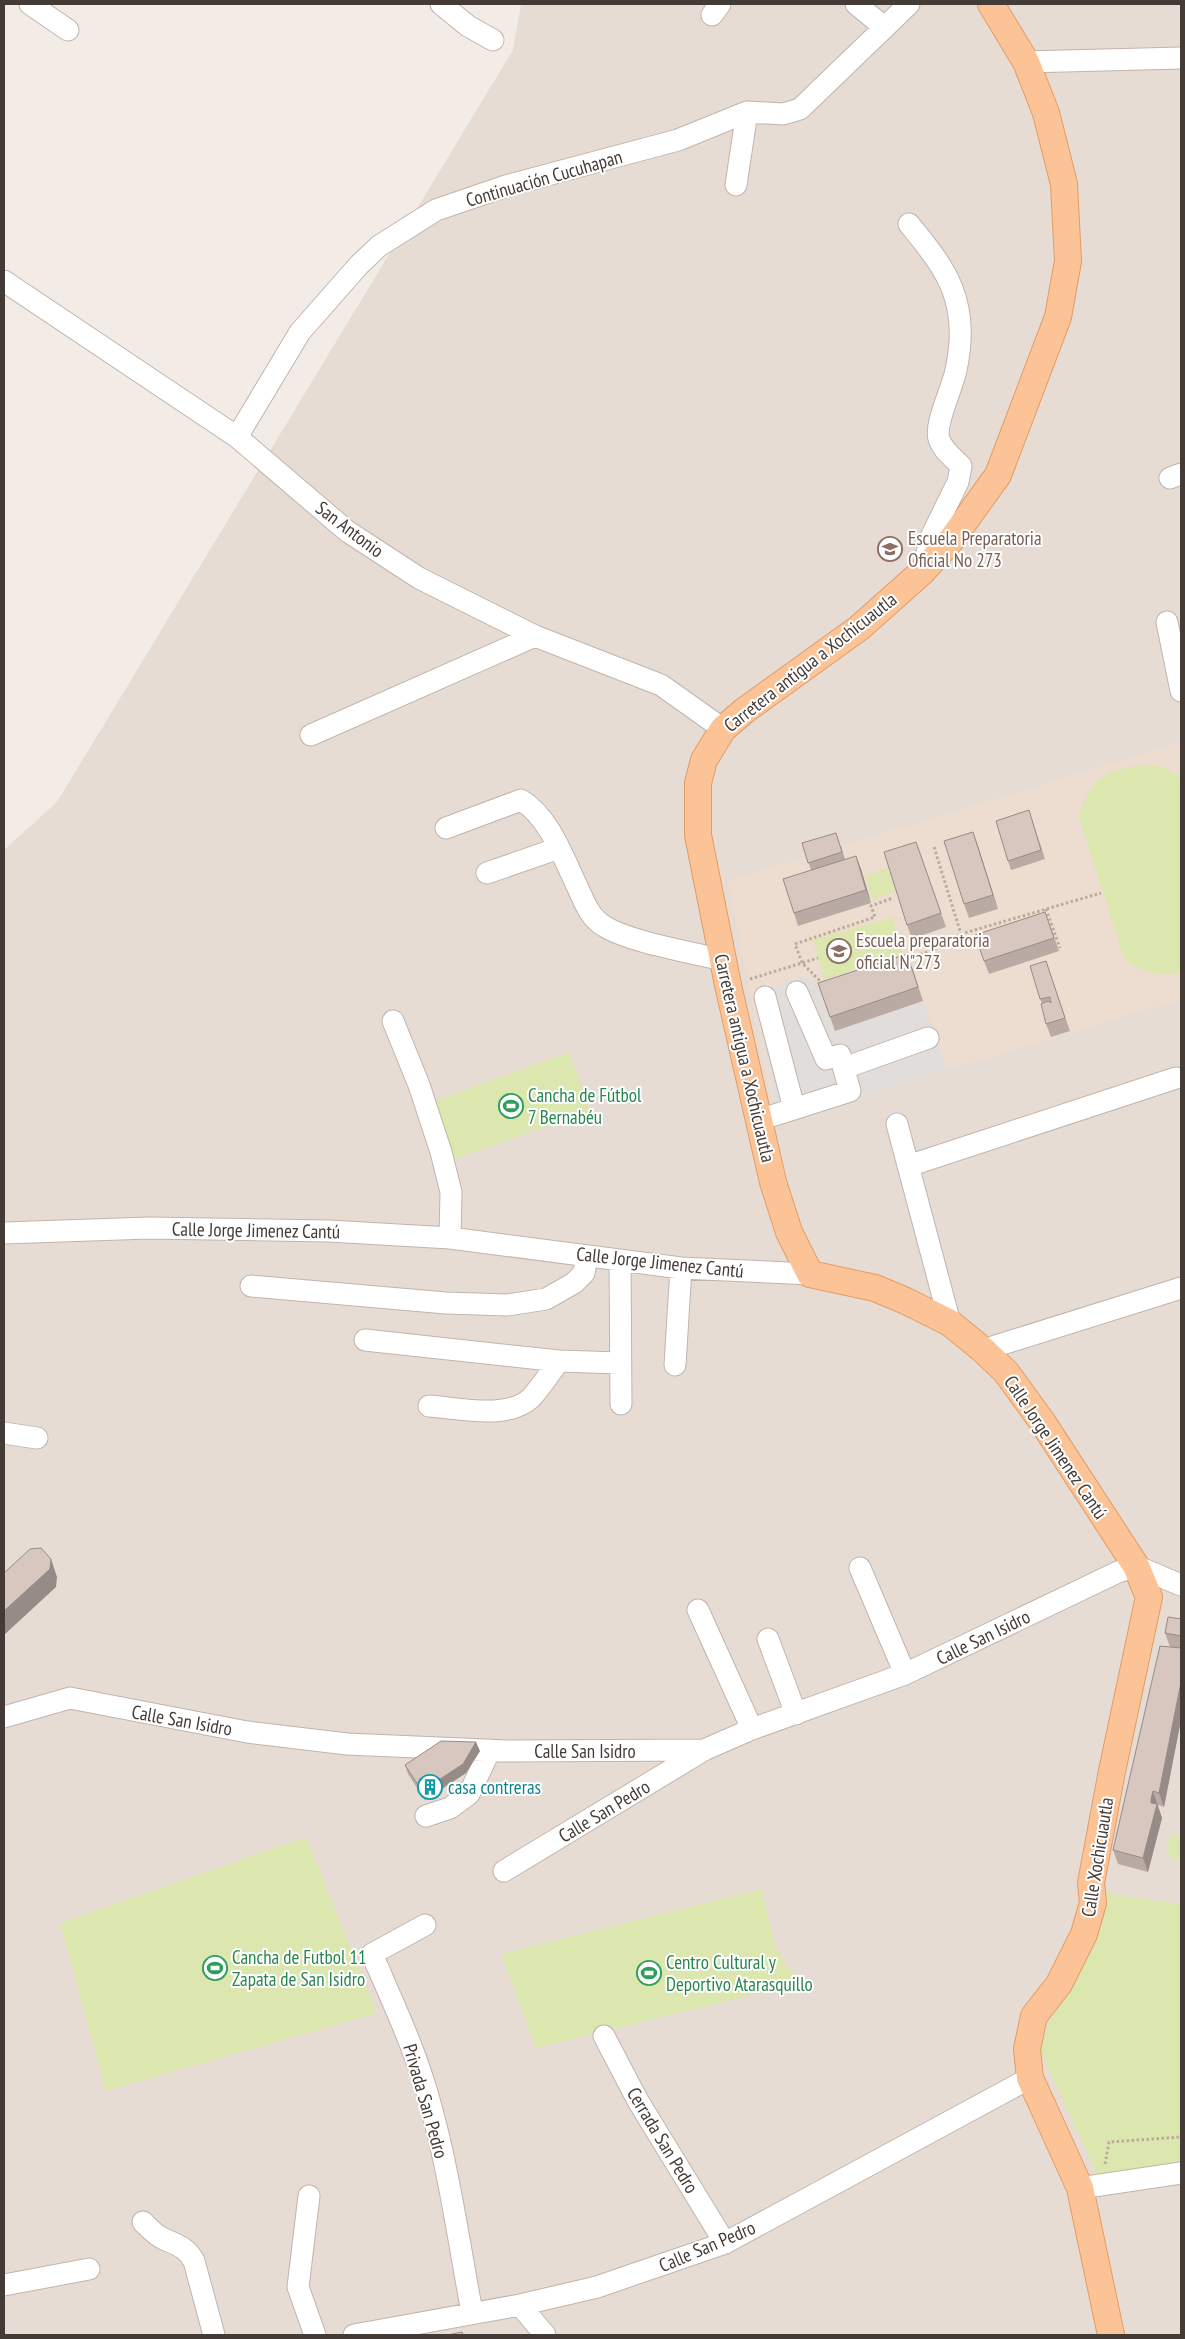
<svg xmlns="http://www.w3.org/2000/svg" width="1185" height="2339" font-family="'PT Sans Narrow',sans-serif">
<rect width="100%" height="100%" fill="#f3ece6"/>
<path fill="#e7dcd4" d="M521,4H1181V2335H4V850L57,802L513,50Z"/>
<path fill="#ecddd0" d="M1181,742V999L776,1122L728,881Z"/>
<path fill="#dce6af" d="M1145,765L1159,766L1181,777V973C1163,977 1137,972 1124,958L1079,817C1088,779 1108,769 1145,765Z
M888,868L895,892L872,899L865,875Z
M892,917L903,956L824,979L813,940Z
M569,1052L590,1111L452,1160L432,1102Z
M1181,1833V1862L1171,1858L1166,1846L1170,1837Z
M306,1837L377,2013L106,2091L60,1923Z
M762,1889L775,1945L798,1984L536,2048L501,1954Z
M1107,1890L1121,1896L1181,1904V2167L1110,2176L1097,2174L1040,2050C1048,2016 1065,2000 1080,1971C1093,1945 1102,1919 1107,1890Z"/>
<path fill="#e1dddb" d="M802,976L819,984L835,1030L923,1001L947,1069L822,1108L776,1106L755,996Z"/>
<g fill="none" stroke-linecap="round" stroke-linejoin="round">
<defs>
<path id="minor" d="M30,4L68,30
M441,4L468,26L493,40
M856,4L884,27
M712,15L720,4
M1026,62L1181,58
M736,185L747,112
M909,224C930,250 952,275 958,309C962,328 960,351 956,370C953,387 934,424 939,439C943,451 953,457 961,466L958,482L931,537L922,572
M4,281L237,437L347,531L419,578L535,636L661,685L723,729
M237,437L300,332L359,265L379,246L436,210L506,186L678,140L747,112L783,114L800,109L909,4
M1170,478L1181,474
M1167,622L1181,691
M311,735L535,636
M446,828L521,800C549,817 563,857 577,886C584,901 589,917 604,926C629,942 691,952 722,960
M487,873L559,848
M765,997L794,1108
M393,1021L419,1085L441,1152L451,1192L450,1238
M844,1068L928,1038
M759,1120L850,1091L840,1055L826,1059L797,992
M897,1124L950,1323
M908,1166L1176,1078
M4,1233L149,1228L329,1231L450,1238L681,1268L810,1274
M620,1260L621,1404
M251,1286L446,1303L507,1305L546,1299L574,1283L584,1273L587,1256
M365,1340L559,1361L620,1363
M983,1350L1181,1288
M675,1365L681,1268
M429,1406C459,1408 508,1420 531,1398C541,1387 550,1373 559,1361
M4,1433L37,1438
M860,1568L905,1674
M698,1610L752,1729
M768,1639L796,1714
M4,1717L70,1698L247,1732L347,1744L508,1751L704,1750L752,1729L905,1674L1118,1572L1136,1566L1181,1585
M426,1816L450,1808L469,1794L490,1750
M504,1871L704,1750
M425,1925L372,1954C393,2003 416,2051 430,2103C449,2171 459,2243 472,2312
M604,2036L638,2101L725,2243
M1080,2188L1181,2173
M309,2196L298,2287L315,2335
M143,2222C149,2228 154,2234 162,2238C176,2245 186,2246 194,2261L214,2335
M4,2285L89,2269
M520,2305L545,2335
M354,2335L520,2305L597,2287L725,2243L1030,2078"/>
<path id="major" d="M991,4L1026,62L1046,113L1064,184L1068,261L1058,317L998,475L952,539L922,572L859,628L744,711L723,729L704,760L698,783V835L728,985L773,1182L789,1232L810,1274L875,1288L906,1301L950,1323L983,1350L1006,1372L1043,1423L1136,1566L1149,1597L1112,1771L1091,1883L1093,1903L1084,1934L1059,1984L1034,2016L1027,2049L1030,2078L1080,2188L1111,2335"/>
</defs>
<use href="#minor" stroke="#c1b4ac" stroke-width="23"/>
<use href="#major" stroke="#e19c66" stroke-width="28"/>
<path stroke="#bfa99a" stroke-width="3" stroke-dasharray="2.5 2.5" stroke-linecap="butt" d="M934,847L961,934
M1046,909L1060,948
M906,959L931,951L961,934L1101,893
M750,979L818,958
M823,984L802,963L795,944L875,917L871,906L893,898
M1105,2164L1109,2142L1181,2137"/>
<use href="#minor" stroke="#fff" stroke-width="21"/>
<use href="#major" stroke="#fcc496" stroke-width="26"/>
</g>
<path fill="#b9aba4" d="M1032,819L1045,859L1011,870L1008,861Z
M973,832L998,909L969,918L964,904Z
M916,842L946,927L912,939L907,925Z
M802,843L841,846L845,859L861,869L871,903L798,926L794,913L811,870Z
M1045,912L1059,951L989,974L984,961Z
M1046,961L1070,1031L1051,1037L1046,1024L1042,1004L1030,966Z
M912,967L923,1001L835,1031L830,1017Z
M1181,1619V1720L1164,1807L1158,1805V1806L1162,1818L1148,1872L1118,1864L1113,1850L1170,1647L1165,1633Z
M480,1751L466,1773L425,1800L408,1774L405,1765Z"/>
<path fill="#968b86" d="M973,832L978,846L998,909L993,895Z
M856,856L861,869L871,903L866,890Z
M51,1559L57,1577L56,1587L4,1635V1611Z
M1181,1682V1720L1164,1807L1159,1793Z
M476,1742L480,1751L466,1773L425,1800L422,1791Z
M1153,1791L1162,1818L1148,1872L1143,1858L1151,1799Z"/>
<path fill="#d7c7bf" stroke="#968b86" d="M1029,810L1041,850L1008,861L996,821Z
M973,832L993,895L964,904L944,841Z
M836,833L842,852L808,863L802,843Z
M916,842L941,913L907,925L884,852Z
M856,856L866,890L794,913L783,879Z
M1045,912L1054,938L984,961L975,935Z
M907,954L918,987L830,1017L818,983Z
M1046,961L1065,1018L1046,1024L1041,1004L1048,1001L1051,1003L1050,997L1040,999L1030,966Z
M41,1548L51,1559L50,1569L4,1611V1573L30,1549Z
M1168,1617L1181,1619V1636L1165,1633Z
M1160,1646L1181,1648V1682L1159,1793L1153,1791L1151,1799V1803L1157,1804L1143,1858L1113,1850Z
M441,1741L476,1742L463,1764L422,1791L405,1765Z
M462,2332L463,2335H448Z"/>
<defs>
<symbol id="school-ring" viewBox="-11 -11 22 22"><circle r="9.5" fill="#fff" stroke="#8d6e63" stroke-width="1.5"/><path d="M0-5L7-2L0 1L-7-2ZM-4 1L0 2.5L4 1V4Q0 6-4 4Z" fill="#8d6e63"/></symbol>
<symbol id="stadium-ring" viewBox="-11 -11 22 22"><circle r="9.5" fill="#fff" stroke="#2e9e5b" stroke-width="1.5"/><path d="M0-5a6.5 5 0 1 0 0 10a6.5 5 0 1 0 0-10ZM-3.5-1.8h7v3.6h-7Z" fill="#2e9e5b"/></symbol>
<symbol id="building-ring" viewBox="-11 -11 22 22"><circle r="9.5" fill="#fff" stroke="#0f9aa8" stroke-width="1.5"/><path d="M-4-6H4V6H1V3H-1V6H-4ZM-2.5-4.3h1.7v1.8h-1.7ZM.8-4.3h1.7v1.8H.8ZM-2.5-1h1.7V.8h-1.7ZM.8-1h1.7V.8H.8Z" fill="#0f9aa8"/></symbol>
</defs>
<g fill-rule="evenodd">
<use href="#school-ring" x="876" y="535" width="28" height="28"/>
<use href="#school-ring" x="825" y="937" width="28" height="28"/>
<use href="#stadium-ring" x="497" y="1092" width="28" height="28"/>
<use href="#building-ring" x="416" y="1773" width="28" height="28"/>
<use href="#stadium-ring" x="201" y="1954" width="28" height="28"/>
<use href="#stadium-ring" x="635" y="1959" width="28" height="28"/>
</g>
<g text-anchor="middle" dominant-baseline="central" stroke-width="4" stroke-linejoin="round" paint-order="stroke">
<g font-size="19" fill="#453b36" stroke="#fff">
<text transform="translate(544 178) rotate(-16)">Continuación Cucuhapan</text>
<text transform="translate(350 529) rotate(37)">San Antonio</text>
<text transform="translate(810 662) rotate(-38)">Carretera antigua a Xochicuautla</text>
<text transform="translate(745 1058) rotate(77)">Carretera antigua a Xochicuautla</text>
<text transform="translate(256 1230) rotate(1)">Calle Jorge Jimenez Cantú</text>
<text transform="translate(660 1262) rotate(6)">Calle Jorge Jimenez Cantú</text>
<text transform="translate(1056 1447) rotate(56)">Calle Jorge Jimenez Cantú</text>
<text transform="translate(983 1637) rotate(-26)">Calle San Isidro</text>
<text transform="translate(182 1720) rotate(10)">Calle San Isidro</text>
<text x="585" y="1751">Calle San Isidro</text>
<text transform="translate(604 1811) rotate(-31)">Calle San Pedro</text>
<text transform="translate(1097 1857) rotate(-81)">Calle Xochicuautla</text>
<text transform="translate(426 2101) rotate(74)">Privada San Pedro</text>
<text transform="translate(663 2140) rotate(59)">Cerrada San Pedro</text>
<text transform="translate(707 2246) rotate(-23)">Calle San Pedro</text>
</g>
<g font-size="19" fill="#785e54" stroke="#fff" text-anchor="start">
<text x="908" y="538">Escuela Preparatoria<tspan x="908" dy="22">Oficial No 273</tspan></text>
<text x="856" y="940">Escuela preparatoria<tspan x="856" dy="22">oficial N"273</tspan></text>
</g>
<g font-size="19" fill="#27864d" stroke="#fff" text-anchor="start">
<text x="528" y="1095">Cancha de Fútbol<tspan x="528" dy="22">7 Bernabéu</tspan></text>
<text x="232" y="1957">Cancha de Futbol 11<tspan x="232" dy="22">Zapata de San Isidro</tspan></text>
<text x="666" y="1962">Centro Cultural y<tspan x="666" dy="22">Deportivo Atarasquillo</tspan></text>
</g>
<g font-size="19" fill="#0d838f" stroke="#fff" text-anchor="start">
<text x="448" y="1787">casa contreras</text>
</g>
</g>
<rect width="1185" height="2339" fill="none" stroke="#453b36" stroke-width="10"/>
</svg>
